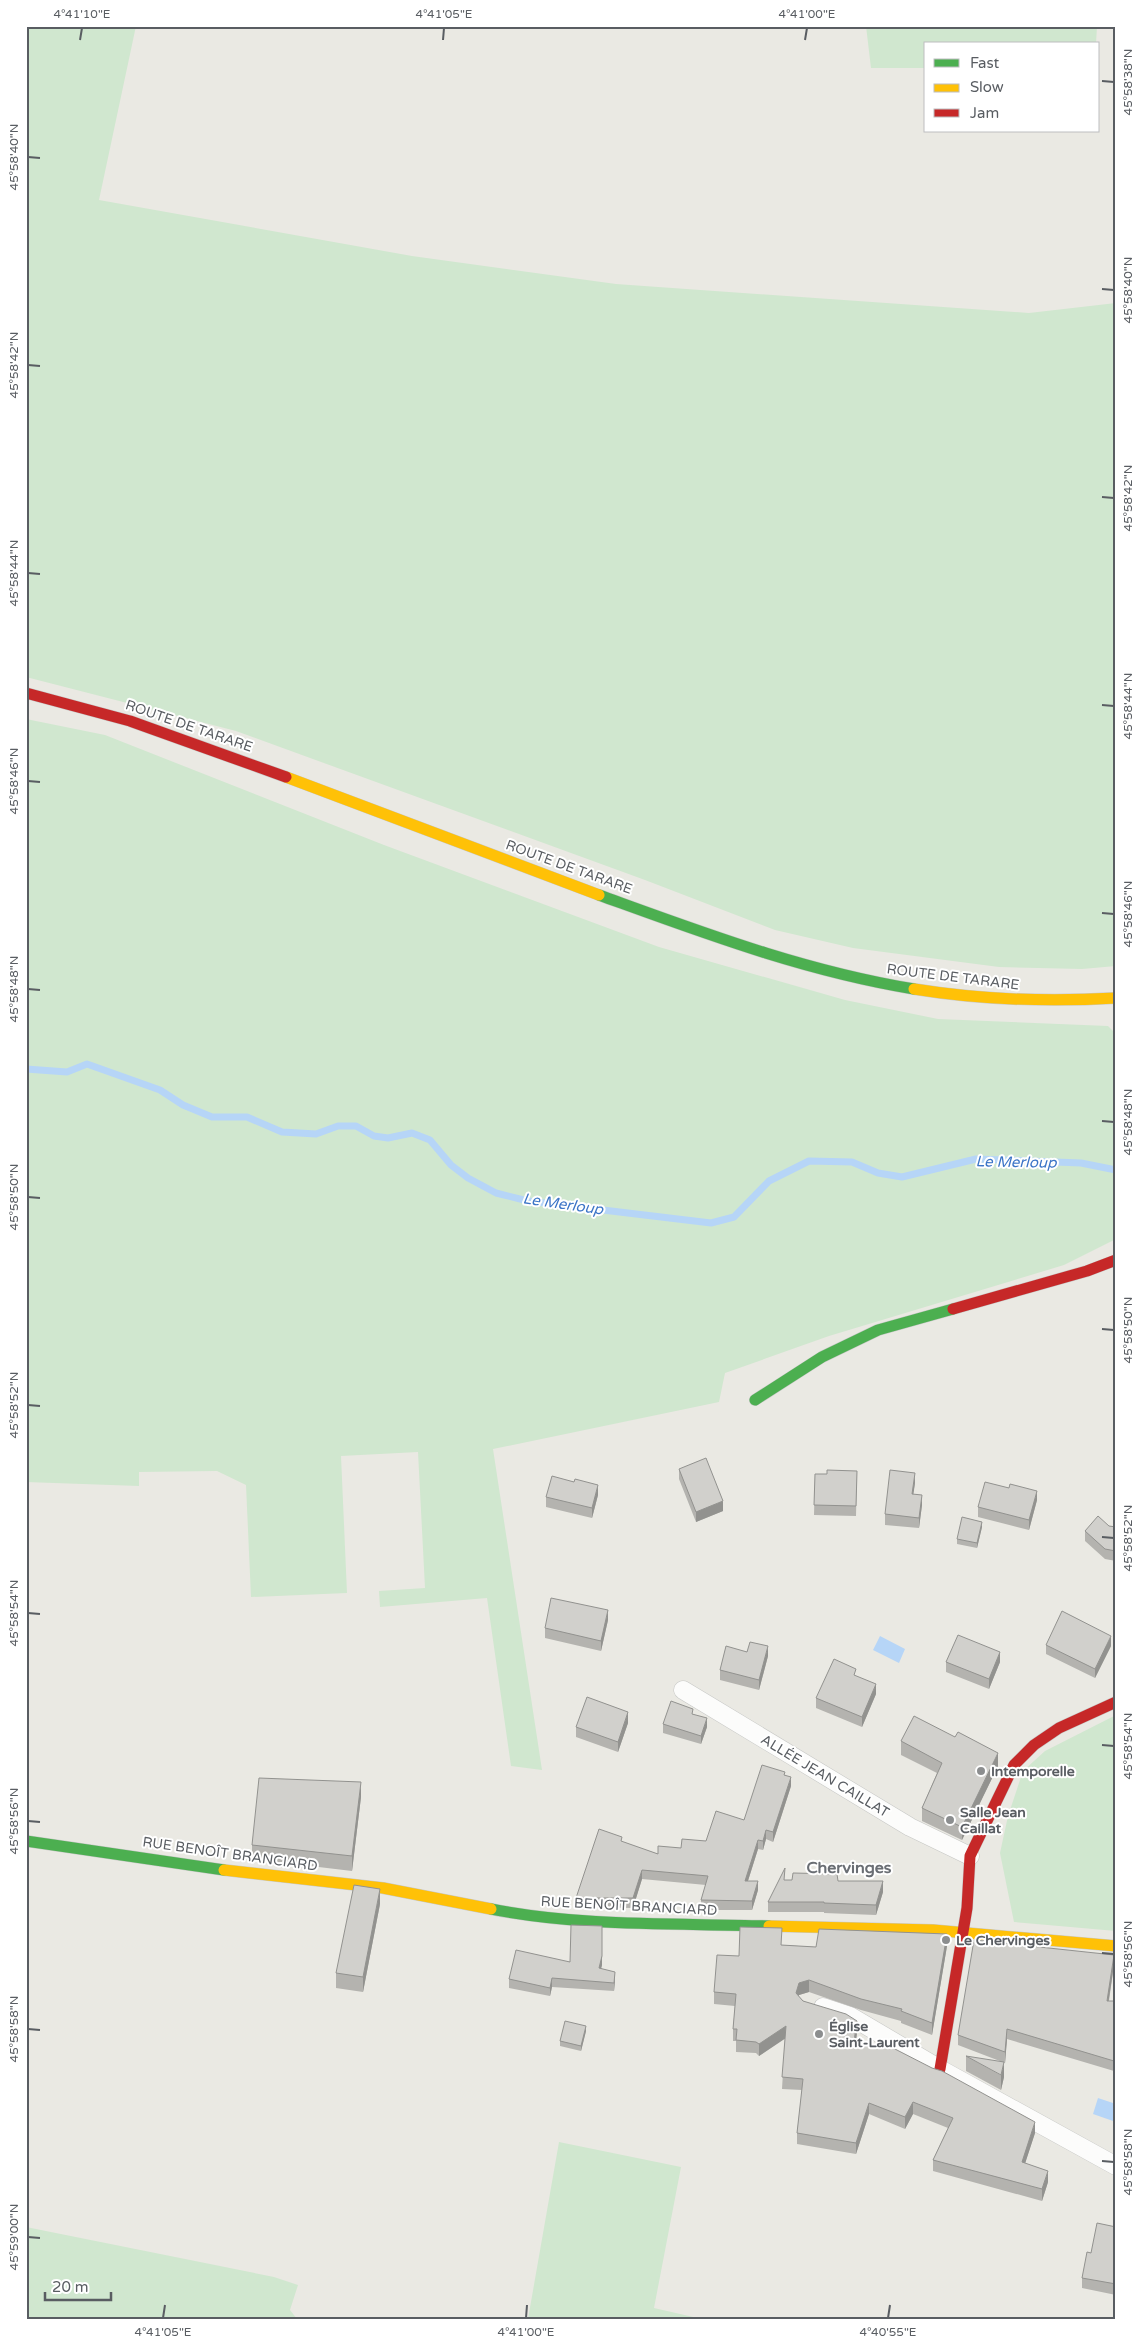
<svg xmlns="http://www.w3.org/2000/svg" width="1142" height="2345" font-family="'Varela Round',sans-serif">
<rect width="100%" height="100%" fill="#eae9e3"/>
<path fill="#d0e7cf" d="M26,26H136L99,200L412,256L616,284L1029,313L1116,303V966L1082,969L999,967L853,948L775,930L645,880L236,731L26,677Z
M866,26H1097L1096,44H926V68H871Z
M26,719L105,735L384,845L659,947L845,1000L938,1019L1108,1026L1116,1034V1239L1064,1265L829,1336L725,1373L719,1402L493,1449L542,1770L511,1766L487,1598L380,1607L379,1591L425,1588L418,1452L341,1456L347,1593L251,1597L246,1485L217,1471L139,1472V1486L26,1482Z
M1116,1715V1931L1014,1922L1000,1853L1008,1816L1023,1771L1045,1751Z
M559,2142L681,2167L654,2308L702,2319H528Z
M26,2227L274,2277L298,2285L290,2310L297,2319H26Z"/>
<path fill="#b6d5f7" d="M880,1636L905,1649L899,1663L873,1650Z
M1098,2098L1116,2104V2122L1093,2114Z"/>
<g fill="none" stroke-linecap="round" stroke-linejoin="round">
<path stroke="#b6d5f7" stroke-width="7" d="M26,1069L67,1072L87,1064L160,1090L183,1105L212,1117H247L282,1132L316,1134L338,1126H356L374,1136L388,1138L412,1133L430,1140L451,1165L468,1178L496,1193L528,1201L711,1223L734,1217L769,1181L809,1161L852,1162L878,1173L902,1177L976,1159L1081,1163L1116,1170"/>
<defs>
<path id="street" d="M683,1690L910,1827L970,1856
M823,2007L850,2016L940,2069L1116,2166"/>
<path id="fast" d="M599,895C704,933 804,971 914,989
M755,1400L822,1357L878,1330L953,1309
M26,1841L224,1870
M491,1909C582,1927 676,1923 769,1926"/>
<path id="slow" d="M286,777L599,895
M914,989C982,1000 1048,1002 1116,998
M224,1870L383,1888L491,1909
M769,1926L933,1930L1116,1946"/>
<path id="jam" d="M26,693L130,721L286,777
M953,1309L1087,1271L1116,1260
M940,2069L967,1908L970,1856L1014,1765L1034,1745L1059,1728L1116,1702"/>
</defs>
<use href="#street" stroke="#c6c7c5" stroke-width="19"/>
<use href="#fast" stroke="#c7c8c7" stroke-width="12"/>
<use href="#slow" stroke="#c7c8c7" stroke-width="12"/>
<use href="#jam" stroke="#c7c8c7" stroke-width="12"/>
<use href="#street" stroke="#fcfcfb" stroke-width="18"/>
<use href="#fast" stroke="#4caf50" stroke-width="11"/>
<use href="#slow" stroke="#ffc107" stroke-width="11"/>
<use href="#jam" stroke="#c62828" stroke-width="11"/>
</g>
<path fill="#b4b3af" d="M679,1469L723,1511L696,1522L679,1479Z
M857,1471L856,1516L814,1515L815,1474H827Z
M915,1483L913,1494L922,1505L919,1528L885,1525V1514Z
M1009,1488L1037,1500L1029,1530L978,1517V1507Z
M598,1495L592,1518L546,1507V1497Z
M1109,1526L1116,1527V1561L1105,1559L1085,1541V1531Z
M982,1527L977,1548L957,1544V1539Z
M608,1620L601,1651L545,1638V1628Z
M1046,1645L1111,1646L1095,1678L1046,1654Z
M747,1652L768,1656L759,1690L720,1680V1670Z
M946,1662H1000L989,1689L946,1672Z
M856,1676L876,1694L862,1727L816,1708V1698Z
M628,1723L618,1752L576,1737V1727Z
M663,1724L707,1727L701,1744L663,1733Z
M901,1741L998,1766L962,1840L922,1821V1808L937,1773L901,1755Z
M785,1775L791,1786L773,1842L766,1839L763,1850L758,1849L748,1881L758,1890L752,1910H701V1900L706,1885L642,1879L633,1908L576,1907V1898L622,1842L658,1854L706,1841L744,1820Z
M361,1797L352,1871L252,1859V1845Z
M785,1880L838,1881L883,1892L876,1915L824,1913V1912H768V1902Z
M380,1904L363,1992L336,1988V1973Z
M781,1945L816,1947L947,1946L932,2035L901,2023V2021L861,2010L809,1992L799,1995L798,1996L803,2001L857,2033L856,2041L1035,2133L1025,2163L1048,2182L1042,2201L933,2171V2160L948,2128L913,2114L905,2129L869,2114L856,2154L797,2144V2133L802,2090L782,2089L785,2038L759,2056L756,2053L736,2052V2041H733V2029L735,2006L714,2004V1992L739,1956Z
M570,1962L602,1965L601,1968L615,1980L614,1991L552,1987L550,1996L509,1988V1979Z
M1114,1965L1109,2001H1116L1114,2071L1007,2039L1005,2063L958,2045V2035Z
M586,2031L581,2051L560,2046V2041Z
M966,2056L1004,2077L1001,2090L966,2071Z
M1116,2227V2295L1082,2288V2278L1091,2253Z"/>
<path fill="#92928f" d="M915,1473V1483L912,1504V1494Z
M598,1485V1495L592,1518V1508Z
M1037,1491V1500L1029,1530V1520Z
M922,1495V1505L919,1528V1518Z
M723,1501V1511L696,1522V1512Z
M982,1522V1527L977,1548V1543Z
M608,1610V1620L601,1651V1641Z
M1111,1636V1646L1095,1678V1669Z
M768,1646V1656L759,1690V1680Z
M1000,1652V1662L989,1689V1679Z
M876,1684V1694L862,1727V1717Z
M628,1712V1723L618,1752V1742Z
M707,1718V1727L701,1744V1736Z
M998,1753V1766L962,1840V1827Z
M791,1777V1786L773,1842V1832Z
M361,1782V1797L352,1871V1856Z
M766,1830V1839L763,1850V1841Z
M758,1840V1849L745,1890V1881Z
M642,1870V1879L633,1908V1898Z
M758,1881V1890L752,1910V1901Z
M883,1881V1892L876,1915V1905Z
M380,1889V1904L363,1992V1977Z
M602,1926V1965L599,1977V1968Z
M947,1934V1946L932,2035V2023Z
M1114,1955V1965L1107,2011V2001Z
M615,1972V1980L614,1991V1983Z
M552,1978V1987L550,1996V1988Z
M809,1980V1992L799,1995L796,2005V1993L799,1983Z
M857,2021V2033L854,2053V2041Z
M586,2026V2031L581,2051V2046Z
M786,2026V2038L759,2056V2044Z
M1007,2029V2039L1005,2063V2052Z
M1116,2055V2066L1114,2071V2061Z
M1004,2062V2077L1001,2090V2075Z
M913,2102V2114L905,2129V2117Z
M869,2103V2114L856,2154V2143Z
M1035,2122V2133L1022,2173V2162Z
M1048,2171V2182L1042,2201V2189Z"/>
<path fill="#d1d0cc" stroke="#92928f" d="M706,1458L723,1501L696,1512L679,1469Z
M827,1470L857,1471L856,1506L814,1505L815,1474H827Z
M890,1470L915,1473L912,1494L922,1495L919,1518L885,1514Z
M552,1476L574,1482L575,1479L598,1485L592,1508L546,1497Z
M985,1482L1009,1488L1010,1484L1037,1491L1029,1520L978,1507Z
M1098,1516L1109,1526L1116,1527V1551L1105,1549L1085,1531Z
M962,1517L982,1522L977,1543L957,1539Z
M551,1598L608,1610L601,1641L545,1628Z
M1062,1611L1111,1636L1095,1669L1046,1645Z
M958,1635L1000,1652L989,1679L946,1662Z
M750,1642L768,1646L759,1680L720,1670L726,1646L747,1652Z
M834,1659L856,1669L854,1675L876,1684L862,1717L816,1698Z
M587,1697L628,1712L618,1742L576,1727Z
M671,1701L693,1709L692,1714L707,1718L701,1736L663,1724Z
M914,1716L955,1737L958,1732L998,1753L962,1827L922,1808L942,1763L901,1741Z
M762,1765L785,1772L784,1775L791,1777L773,1832L766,1830L763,1841L758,1840L745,1881H758L752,1901L701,1900L708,1876L642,1870L633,1898H576L599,1829L622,1837L621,1841L658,1854V1846L681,1848L682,1839L706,1841L716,1811L744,1820Z
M259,1778L361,1782L352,1856L252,1845Z
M785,1868L784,1880H792L793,1873L837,1874L838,1881H883L876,1905L824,1903V1902H768Z
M354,1885L380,1889L363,1977L336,1973Z
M571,1925L602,1926V1956L599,1968L615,1972L614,1983L552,1978L550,1988L509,1979L516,1950L570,1962Z
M740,1927L782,1928L781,1945L816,1947L819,1929L947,1934L932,2023L901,2011L902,2009L861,1999L809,1980L799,1983L796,1993L803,2001L846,2014L857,2021L854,2041L893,2048L932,2068L942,2071L1035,2122L1022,2162L1048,2171L1042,2189L933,2160L953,2118L913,2102L905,2117L869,2103L856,2143L797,2133L803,2079L782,2077L786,2026L759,2044L756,2042L736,2040L737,2029H733L736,1994L714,1992L717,1955L739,1956Z
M974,1940L1114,1955L1107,2001H1116V2055L1114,2061L1007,2029L1005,2052L958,2035Z
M565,2021L586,2026L581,2046L560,2041Z
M966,2056L1004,2062L1001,2075Z
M1097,2223L1116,2227V2284L1082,2278L1087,2252L1091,2253Z"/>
<path fill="none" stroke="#595d62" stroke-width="2" d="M80,40L82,28M443,40L444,28M805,40L807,28M1102,81L1114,82M28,157L40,158M1102,289L1114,290M28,365L40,366M1102,497L1114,498M28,573L40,574M1102,705L1114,706M28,781L40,782M1102,913L1114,914M28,989L40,990M1102,1121L1114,1122M28,1197L40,1198M1102,1329L1114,1330M28,1405L40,1406M1102,1537L1114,1538M28,1613L40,1614M1102,1745L1114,1746M28,1821L40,1822M1102,1953L1114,1954M28,2029L40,2030M1102,2161L1114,2162M28,2237L40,2238M163,2318L165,2305M526,2318L527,2305M888,2318L890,2305"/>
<g fill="#8c8e8f" stroke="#fff" stroke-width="2">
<circle cx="981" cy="1771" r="5"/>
<circle cx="950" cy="1820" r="5"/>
<circle cx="946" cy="1940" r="5"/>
<circle cx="819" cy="2034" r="5"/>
</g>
<g text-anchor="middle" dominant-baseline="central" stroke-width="4" stroke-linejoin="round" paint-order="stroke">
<g font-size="14" fill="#595d62" stroke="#fff">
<text transform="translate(189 726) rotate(19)">ROUTE DE TARARE</text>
<text transform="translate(569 867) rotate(20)">ROUTE DE TARARE</text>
<text transform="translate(953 977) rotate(7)">ROUTE DE TARARE</text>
<text transform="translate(825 1776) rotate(31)">ALLÉE JEAN CAILLAT</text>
<text transform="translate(230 1854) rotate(8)">RUE BENOÎT BRANCIARD</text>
<text transform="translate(629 1906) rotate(3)">RUE BENOÎT BRANCIARD</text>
</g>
<g font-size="14" font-weight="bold" fill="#595d62" stroke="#fff" text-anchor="start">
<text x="991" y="1771">Intemporelle</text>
<text x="960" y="1812">Salle Jean<tspan x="960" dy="16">Caillat</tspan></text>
<text x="956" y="1940">Le Chervinges</text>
<text x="829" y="2026">Église<tspan x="829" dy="16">Saint-Laurent</tspan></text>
</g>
<g font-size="15" font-style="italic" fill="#3c75c7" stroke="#fff">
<text transform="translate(1016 1162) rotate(1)">Le Merloup</text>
<text transform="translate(563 1204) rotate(8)">Le Merloup</text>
</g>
<g font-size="16" font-weight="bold" fill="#6a6e74" stroke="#fff">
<text x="849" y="1868">Chervinges</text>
</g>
</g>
<rect width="1142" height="2345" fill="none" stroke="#ffffff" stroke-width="55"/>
<rect x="924" y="42" width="175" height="90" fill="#ffffff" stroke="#bdbec0"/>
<rect x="934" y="59" width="25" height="8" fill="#4caf50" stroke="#bdbec0"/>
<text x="970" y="68" font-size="15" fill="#595d62">Fast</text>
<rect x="934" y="84" width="25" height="8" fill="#ffc107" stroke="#bdbec0"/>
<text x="970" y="92" font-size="15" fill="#595d62">Slow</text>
<rect x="934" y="109" width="25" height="8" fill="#c62828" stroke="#bdbec0"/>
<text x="970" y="118" font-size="15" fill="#595d62">Jam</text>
<path d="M45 2292v8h66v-8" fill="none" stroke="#595d62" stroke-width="2.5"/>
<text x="52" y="2292" font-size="15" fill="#595d62" stroke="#ffffff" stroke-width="4" paint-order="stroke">20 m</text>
<rect x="28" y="28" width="1086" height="2290" fill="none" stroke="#595d62" stroke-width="2"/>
<g font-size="12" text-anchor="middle" fill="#595d62">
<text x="82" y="18">4°41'10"E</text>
<text x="444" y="18">4°41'05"E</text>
<text x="807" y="18">4°41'00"E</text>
<text transform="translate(1128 82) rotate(-90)" y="4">45°58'38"N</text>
<text transform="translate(14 157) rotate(-90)" y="4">45°58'40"N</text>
<text transform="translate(1128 290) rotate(-90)" y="4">45°58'40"N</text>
<text transform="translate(14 365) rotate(-90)" y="4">45°58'42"N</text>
<text transform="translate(1128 498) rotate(-90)" y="4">45°58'42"N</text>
<text transform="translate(14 573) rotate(-90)" y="4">45°58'44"N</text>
<text transform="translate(1128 706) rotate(-90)" y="4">45°58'44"N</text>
<text transform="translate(14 781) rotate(-90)" y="4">45°58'46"N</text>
<text transform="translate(1128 914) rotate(-90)" y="4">45°58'46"N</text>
<text transform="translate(14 989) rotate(-90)" y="4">45°58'48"N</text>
<text transform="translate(1128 1122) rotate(-90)" y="4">45°58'48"N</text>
<text transform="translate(14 1197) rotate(-90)" y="4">45°58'50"N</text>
<text transform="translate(1128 1330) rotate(-90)" y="4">45°58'50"N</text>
<text transform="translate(14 1405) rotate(-90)" y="4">45°58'52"N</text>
<text transform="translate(1128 1538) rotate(-90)" y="4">45°58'52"N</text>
<text transform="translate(14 1613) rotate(-90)" y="4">45°58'54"N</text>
<text transform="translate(1128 1746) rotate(-90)" y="4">45°58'54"N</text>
<text transform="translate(14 1821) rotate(-90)" y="4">45°58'56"N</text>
<text transform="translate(1128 1954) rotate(-90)" y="4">45°58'56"N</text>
<text transform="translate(14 2029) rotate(-90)" y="4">45°58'58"N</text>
<text transform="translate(1128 2162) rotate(-90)" y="4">45°58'58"N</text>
<text transform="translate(14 2237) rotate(-90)" y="4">45°59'00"N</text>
<text x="163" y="2336">4°41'05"E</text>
<text x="526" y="2336">4°41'00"E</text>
<text x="888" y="2336">4°40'55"E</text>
</g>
</svg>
